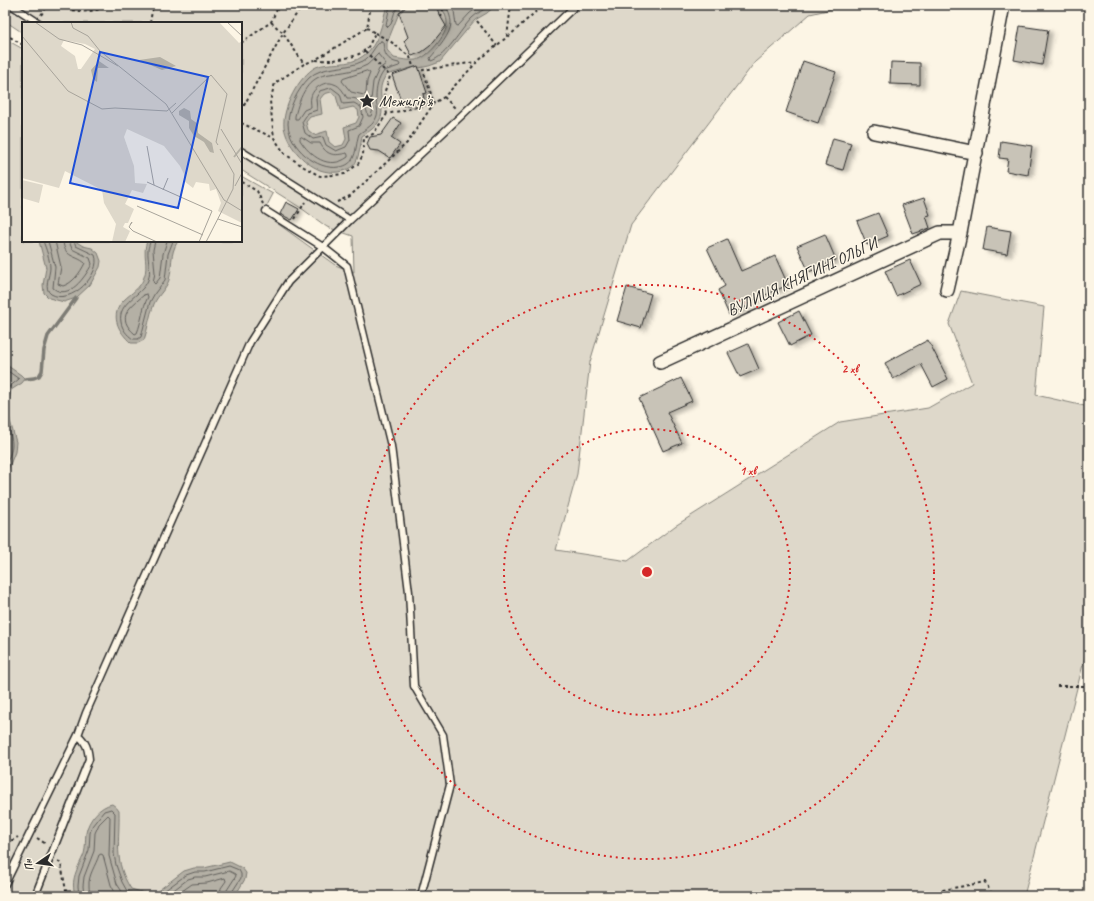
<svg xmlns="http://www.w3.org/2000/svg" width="1094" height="901" font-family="Caveat,sans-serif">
<defs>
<filter id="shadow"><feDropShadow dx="4.5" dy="2.5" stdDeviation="2" flood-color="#0004"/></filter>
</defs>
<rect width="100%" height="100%" fill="#fcf5e5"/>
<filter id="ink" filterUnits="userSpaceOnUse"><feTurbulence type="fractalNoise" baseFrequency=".025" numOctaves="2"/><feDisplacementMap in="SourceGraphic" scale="8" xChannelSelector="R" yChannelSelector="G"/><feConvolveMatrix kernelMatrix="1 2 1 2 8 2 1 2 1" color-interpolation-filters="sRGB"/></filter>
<g filter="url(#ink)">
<path fill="#ded8ca" stroke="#84827a" d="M5,5H849L810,14L755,62L631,225L590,362L577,474L556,550L628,561L675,526L840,422L928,408L972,383L949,324L961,291L1044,307L1036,395L1089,407V641L1024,896H5V39L23,49V241H241V176L273,194L263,213L335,265L354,272L353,236L327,227L301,208L241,170V23H23V33L5,21Z"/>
<path fill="#b4b0a5" stroke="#7d7b74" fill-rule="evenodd" d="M387,5H408L399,13L387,43V50L394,58C400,59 409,61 416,60C428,58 447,35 447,23C447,17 443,10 441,5H496L487,13L475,20L440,62L429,66L419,68L414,67L386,75C385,77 383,80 382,83C379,92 382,100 382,109C383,122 372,130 362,136C361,143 359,159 354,165C345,173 331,174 320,170C303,163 287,145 284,127C282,108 299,76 316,67C330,61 349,67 363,56C379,45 382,23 387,5ZM331,92L336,96L340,110L353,107L358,110L359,117L356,123L344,127L346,139L343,145L335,147L329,142L327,131L314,135L308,130L306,122L310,117L322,114L320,99L324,94Z
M39,241H75L83,246L92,248L98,253L101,261L100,267L90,285L76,298L64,302L49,298L44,293L43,285L46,268Z
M147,241H178C169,255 173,266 169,280C166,289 158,295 154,304C149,316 148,329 144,340L138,343H131C118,331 109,315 124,300C131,293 141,288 144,277C149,265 142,254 147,241Z
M5,364L21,375L25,379L22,383L11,390L8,406L10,421L16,442L15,452L5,477Z
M112,804L116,807L119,811C120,841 113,861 131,889L148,894L155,893L184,871L194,868H204L230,862L242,868L246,873L245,879L235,896H76C69,881 78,868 84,854C86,847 85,840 86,833C88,820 100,806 112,804Z"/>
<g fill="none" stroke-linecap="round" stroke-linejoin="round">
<path stroke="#62605c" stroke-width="1" d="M390,5L386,25L388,27L391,24L395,11L402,5
M445,5C448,10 451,17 451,23C451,34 437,50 430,58L431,61C447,56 460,30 472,18C477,13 484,10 490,5
M451,5L454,11L456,25L458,26L470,13L482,5
M381,41L383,42C384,54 387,61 399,63L400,65L399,66L384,71C378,79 376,88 376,98C376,106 380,112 375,120C371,127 365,129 359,134C356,142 357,152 352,160C350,164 343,167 339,167C317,171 289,147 288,124C288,108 298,89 309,78C321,65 346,70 363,61C372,56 374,46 381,41Z
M378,54L386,64L379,69L373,82L371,100L373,109L371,116H368C365,102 361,98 347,98C344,93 341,86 334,84C325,80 313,88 311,97C310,100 311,104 311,107L304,110L298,119H295V116C300,96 308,76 330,74C343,72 355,71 367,65C371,62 374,58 378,54Z
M367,71L370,73L367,81L366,94L364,95L351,92L342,81L343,79Z
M332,88L340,94L343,104L354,103L361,107L363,117L359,126L349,130L350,140L346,147L336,151L326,145L323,137L313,139L305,133L302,122L308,113L317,110L316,98L320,91Z
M302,137L311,143H320C327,156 334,156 347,153L348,155V157C329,171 310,156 300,140V138Z
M43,241C46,249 50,259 50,268C50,275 43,289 51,294C71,306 102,274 95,255L76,246L74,241
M48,241L55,267L53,288C69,301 85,277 92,264L90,258L72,249L69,241
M55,241L61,267L58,284L63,286C73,283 80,273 85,263C76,255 64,258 63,241
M150,241C150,244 148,247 148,250C147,260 152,270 148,280C142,296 117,302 121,322C122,329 127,335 133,339H138L141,337L150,302L155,293L165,280L168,254L173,241
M155,241L153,250L155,273L153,282L155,284L160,278L163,254L167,241
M144,295L147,294L148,297C142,308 142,321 137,333L135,334C115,317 130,307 144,295Z
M5,369L19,379L8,388L5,402
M5,411C6,422 12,435 12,444C12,452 8,459 5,466
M79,896L78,886L79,876L89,850L90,833L92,826L104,811L111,809L115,813L114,854L116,865L122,882L127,891L137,896
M84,896L83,886L84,877L94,851L95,833L99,824L108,815L110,817L109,856L117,884L125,896
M90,896C90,893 89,890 89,886C88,875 96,865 99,855L101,854L103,855L111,885L117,896
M157,896L186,875L195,872H205L229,866L239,870L241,874V878L232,892L231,896
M166,896L188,879L195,877H205L229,871L235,874L236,876L227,890L226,896
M175,896L192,884L207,883L225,878L226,881L221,888L220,896"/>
<path stroke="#7d7b74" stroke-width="3.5" d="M25,379L34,378L39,376L42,371L44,350L48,336L76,298"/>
</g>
<path fill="#c8c3b7" stroke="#2b2b2b" filter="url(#shadow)" d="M408,5H436L439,14L446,26L430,46L422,52L412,56L404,41L408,37L399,13Z
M1020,26L1048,30L1042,65L1014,60Z
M803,61L836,72L818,123L786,112Z
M891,62L920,63V85L890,84Z
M418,66L427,93L423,94L424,99L403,106L392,75Z
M393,118L401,123L391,138L400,144L390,158L379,151L370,150L367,144L370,137L381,135Z
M833,138L851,143L843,170L825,165Z
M1001,141L1032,146L1028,175L1006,171L1008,159L999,158Z
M924,198L930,215L926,216L930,228L913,234L902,205Z
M286,202L299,209L292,220L280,214Z
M878,213L888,236L867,245L857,221Z
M987,227L1011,231L1007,254L983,250Z
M825,234L836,260L809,272L797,246Z
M727,239L741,271L775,256L788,285L747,303L748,306L729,315L718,290L725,286L707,248Z
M910,260L921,284L896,296L885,271Z
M627,287L651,294L641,328L617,321Z
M799,311L811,335L790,346L778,322Z
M928,340L948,379L933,387L921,364L893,379L885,363Z
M748,344L759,369L740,377L728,353Z
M681,378L692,401L667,412L682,443L663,451L639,398Z"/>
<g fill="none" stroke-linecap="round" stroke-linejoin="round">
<defs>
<path id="lane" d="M11,5L39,23
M241,151L350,220
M266,211L323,247L347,266L391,446L409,592L414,686L443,735L450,785L421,896
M5,884L78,735L86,713L250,342L288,282L350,220L462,115L576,5
M35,896L89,759C88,748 86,742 78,735"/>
<path id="street" d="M874,132L976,153
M947,290L960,233L1003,5
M660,362L940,233H960"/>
</defs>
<use href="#lane" stroke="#2b2b2b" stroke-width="9"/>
<use href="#street" stroke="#2b2b2b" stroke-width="16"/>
<path stroke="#2b2b2b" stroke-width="2" stroke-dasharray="3 3" stroke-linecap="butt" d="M61,5C77,15 94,12 111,5
M371,5L367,28L315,60L304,64L275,83L270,101L274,138L285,154L304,167L320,176L345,174L358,164L363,155L364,138L373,134L387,114L434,103L444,97L477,62L507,37L511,5
M41,15L48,5
M441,17L444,5
M477,21L497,46
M271,22L283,33L304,64
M150,23L153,5
M375,33L390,41L410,57L413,66
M5,34L23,45
M508,37L543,5
M241,43L271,22L279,5
M365,51L390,76C389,81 387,84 386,88C382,97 385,106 387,114
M316,60C328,61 356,59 365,50C370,46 372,38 375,33L367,28
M444,97L456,109
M241,111L283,33L303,5
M241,123L274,138
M241,182L257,191L263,204
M337,202L350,196L389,160L407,143L434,103L423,70L476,62
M295,219L305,202
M1057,686H1089
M37,838L46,844
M5,841L13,840L18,837
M58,861L61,864L67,896
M932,896L943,890L985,882L993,896"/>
<use href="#lane" stroke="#fcf5e5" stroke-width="6"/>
<use href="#street" stroke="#fcf5e5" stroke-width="13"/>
</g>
</g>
<g fill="none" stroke="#d62828" stroke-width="2" stroke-dasharray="2 4">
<circle cx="647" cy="572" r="143"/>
<circle cx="647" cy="572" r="287"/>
</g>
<defs>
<symbol id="sight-bare" viewBox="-9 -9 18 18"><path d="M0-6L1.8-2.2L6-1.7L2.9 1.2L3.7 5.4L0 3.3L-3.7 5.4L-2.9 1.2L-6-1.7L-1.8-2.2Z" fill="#2b2b2b" stroke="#fcf5e5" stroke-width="2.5" paint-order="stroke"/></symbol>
</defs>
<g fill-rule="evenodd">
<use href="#sight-bare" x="356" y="90" width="22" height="22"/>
</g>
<g text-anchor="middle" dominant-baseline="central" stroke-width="3" stroke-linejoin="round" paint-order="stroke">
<g font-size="16" fill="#2b2b2b" stroke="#fcf5e5" text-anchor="start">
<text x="379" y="101">Межигір’я</text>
</g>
<g font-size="16" fill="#2b2b2b" stroke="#fcf5e5">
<text transform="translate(802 277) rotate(-25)">ВУЛИЦЯ КНЯГИНІ ОЛЬГИ</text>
</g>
</g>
<g transform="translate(22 22)">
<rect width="220" height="220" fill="#fcf5e5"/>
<path d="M0,0H197L217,21L220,19V201L196,189L199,181L194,167L188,169L187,162L174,160L171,166L162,159V152L158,144L142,124L105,107L102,115L112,144L113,161L125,162L121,171L110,168L103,182L112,187L106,201H103L101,205L108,209L103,220H90L94,202L82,181L80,168L43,149L37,166L0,156ZM42,18L63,22L73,27L59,47H56L53,34L39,24ZM0,158L21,163L17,181L0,176Z" fill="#ded8ca" fill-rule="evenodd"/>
<path d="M138,35L154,44L140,48L117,38ZM77,39L87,46H76L75,60L71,57L69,48ZM162,86L168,89L169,97L176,102V111L190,121L192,131L188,130L182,120L172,114L167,106V99L157,93V89Z" fill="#b4b0a5"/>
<path fill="none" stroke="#b4b0a5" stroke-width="2" d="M212,135L220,125"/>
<path fill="none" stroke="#a8a49b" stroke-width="1" d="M13,0L37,17L60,23L96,44M49,0L51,6L66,14L78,29L144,82L202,178L220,189M205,0L220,14M0,14L46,69L80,87L93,86L145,89L154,81M150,91L189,53L205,72L194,120L196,123M199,107L220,142M125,124L132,163M125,160L190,189L177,220M213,164L220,151M141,168L146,156M115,184L181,213M196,197L220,205M108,203L110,200L107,205L111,209L135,220M184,220L211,167L212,152L198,127"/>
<path fill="#1d4ed8" fill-opacity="0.15" stroke="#1d4ed8" stroke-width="2" d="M78,30L186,55L156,186L48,161Z"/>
<rect width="220" height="220" fill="none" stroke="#2b2b2b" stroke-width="2"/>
</g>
<circle cx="647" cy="572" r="6" fill="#d62828" stroke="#fcf5e5" stroke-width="2"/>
<g font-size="12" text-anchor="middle" font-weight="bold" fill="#d62828" stroke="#fcf5e5" stroke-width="3" stroke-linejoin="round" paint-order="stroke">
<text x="850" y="373">2 хв</text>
<text x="748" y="475">1 хв</text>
</g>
<rect width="1094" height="901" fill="none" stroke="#fcf5e5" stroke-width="20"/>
<rect x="10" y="10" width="1074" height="881" fill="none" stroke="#2b2b2b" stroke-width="1.5" filter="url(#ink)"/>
<g transform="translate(38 863) rotate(257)" stroke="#fcf5e5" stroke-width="3" paint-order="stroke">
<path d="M0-3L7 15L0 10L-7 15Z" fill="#2b2b2b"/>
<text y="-6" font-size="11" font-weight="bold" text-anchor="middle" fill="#2b2b2b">Пн</text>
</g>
</svg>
